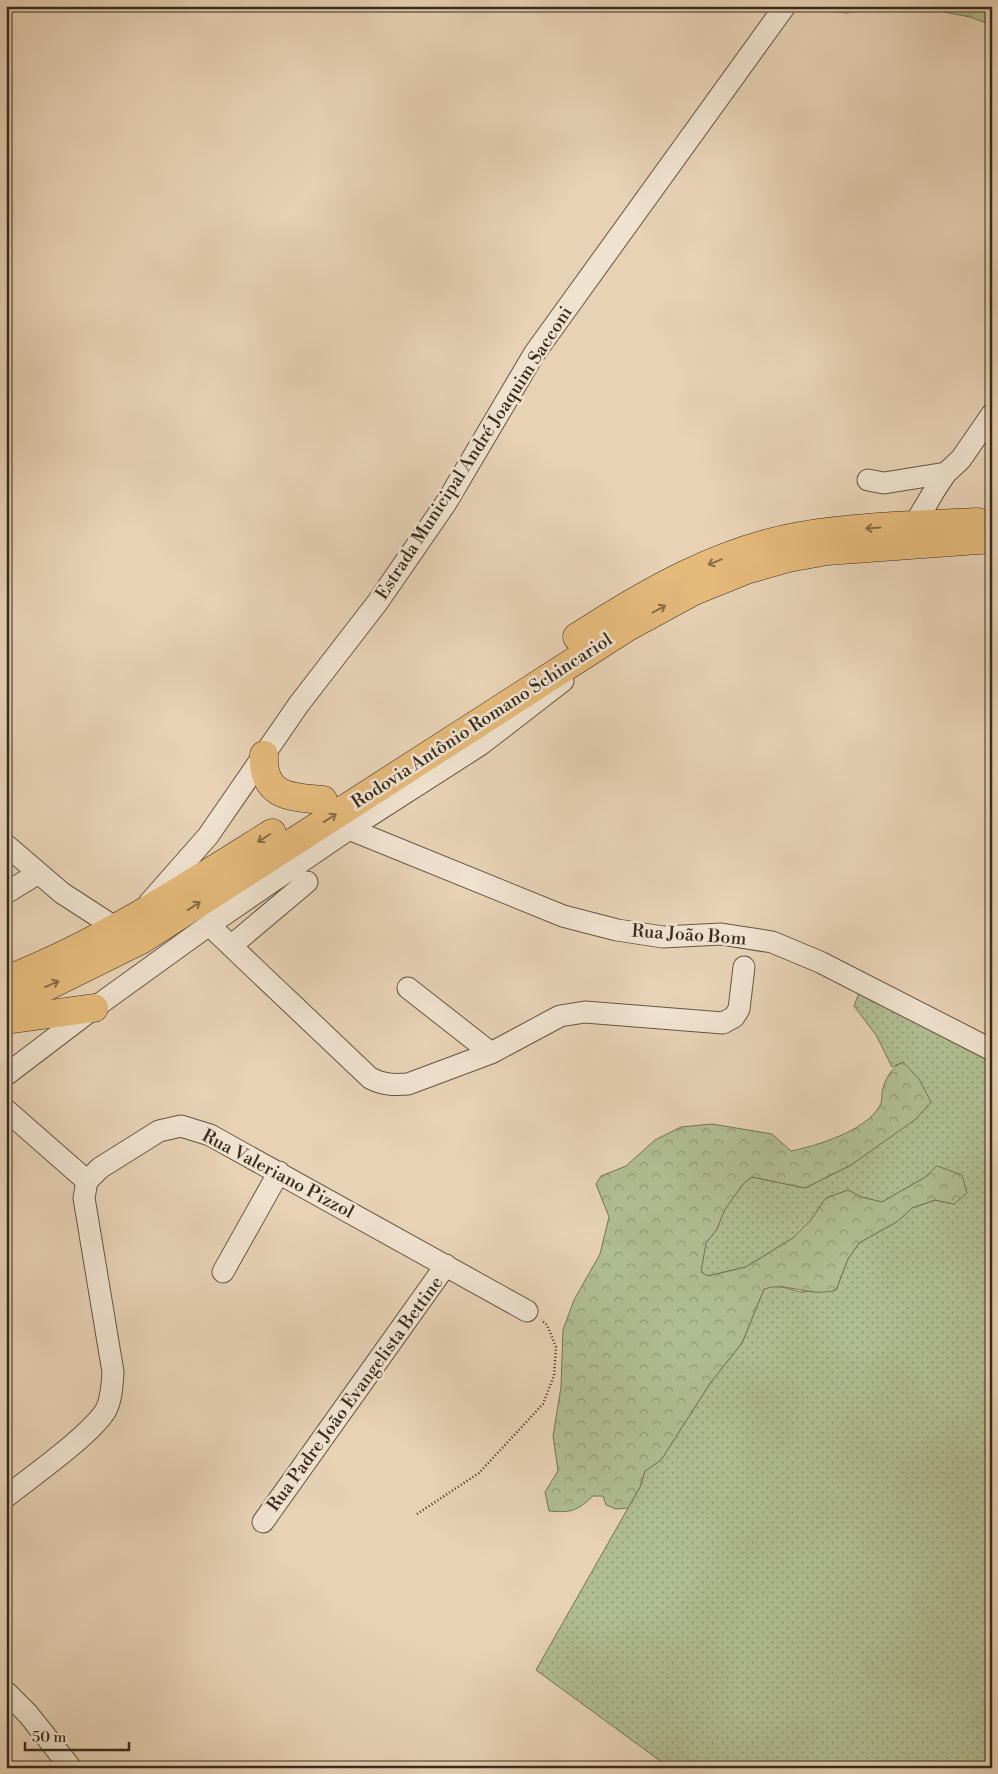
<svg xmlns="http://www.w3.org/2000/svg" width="998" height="1774" font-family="'Libre Bodoni',serif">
<defs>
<pattern id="grass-dots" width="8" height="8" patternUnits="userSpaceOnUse" patternTransform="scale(1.25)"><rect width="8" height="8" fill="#b0bd92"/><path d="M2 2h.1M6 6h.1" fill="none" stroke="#909a76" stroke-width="1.8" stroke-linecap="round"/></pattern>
<pattern id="forest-crowns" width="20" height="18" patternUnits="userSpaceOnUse" patternTransform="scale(1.25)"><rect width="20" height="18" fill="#b0bd92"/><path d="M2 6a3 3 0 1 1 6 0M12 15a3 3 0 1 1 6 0" fill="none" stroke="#909a76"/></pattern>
</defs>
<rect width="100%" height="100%" fill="#e7d2b5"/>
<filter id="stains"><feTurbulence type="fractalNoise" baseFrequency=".004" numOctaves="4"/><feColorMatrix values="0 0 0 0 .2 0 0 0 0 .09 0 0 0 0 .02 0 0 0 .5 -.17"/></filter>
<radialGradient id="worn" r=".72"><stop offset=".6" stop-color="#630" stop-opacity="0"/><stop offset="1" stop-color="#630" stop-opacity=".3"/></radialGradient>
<path fill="url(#grass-dots)" stroke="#747457" d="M859,993L992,1059V1768H670L536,1670L640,1487L645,1471L661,1460L711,1382L742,1343L764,1289L775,1285L800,1292L836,1290L848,1259L859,1243L898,1221L912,1208L935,1200L954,1204L924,1178L882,1202L861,1197L848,1190L826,1198L810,1221L793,1238L746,1267L707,1276L700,1272L706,1243L717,1229L725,1208L744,1183L752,1177L805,1188L851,1165L883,1142L903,1062L892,1067L876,1035L854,1006Z"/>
<path fill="url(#forest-crowns)" stroke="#747457" d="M821,6H893L847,13L825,11Z
M913,6H992V25L970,17Z
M903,1062L919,1079L931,1102L916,1119L851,1165L805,1188L752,1177L744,1183L725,1209L717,1229L706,1243L701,1272L708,1276L746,1267L793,1238L810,1221L826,1198L848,1190L861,1197L882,1202L924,1178L937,1166L962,1175L967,1193L954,1204L935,1200L912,1208L898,1221L859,1243L848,1259L836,1290C810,1298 786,1281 764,1289L742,1343L711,1382L661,1460L645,1471L640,1487L628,1508L616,1509L606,1505L603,1496H593C577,1511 571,1513 549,1511L545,1492L558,1471L553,1436L561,1387L563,1330L574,1300L600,1254L609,1217L596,1184L601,1176L626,1166L655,1140L681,1127L712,1124L772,1134L791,1151C816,1146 865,1131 879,1107C882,1103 882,1097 882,1092C885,1079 891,1068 903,1062Z"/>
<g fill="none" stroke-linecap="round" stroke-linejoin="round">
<defs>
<path id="minor" d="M868,480L884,483L946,473
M914,525L936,488L946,473L961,459L992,414
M349,829L563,916L617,930L663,937L721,934L772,942L820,962L992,1050
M6,845L62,893L116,928
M6,893L37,874
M149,903L208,836L299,704L377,603L446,503L534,354L785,6
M209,925L370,1078C383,1085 394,1085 408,1084L491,1053L560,1016L585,1012L723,1023L734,1017L739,1009L744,967
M231,946L307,882
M408,988L491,1053
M6,1075L94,1008L209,925L349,829L480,745L563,681
M6,1110L87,1181
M223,1272L279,1172
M6,1497C31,1477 91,1435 106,1410C112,1398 112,1384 113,1372L84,1198L87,1181L100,1168L159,1131L181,1126L210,1135L527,1311
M263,1522L446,1265
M6,1692L28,1714L71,1768"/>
<path id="highway" d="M577,637C645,593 719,550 800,536C859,526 919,525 978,522
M264,755C262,797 290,797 323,800
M6,980C101,943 186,887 272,833
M6,1002L48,986L141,940L626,628L694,591L746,570L788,558L827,551L992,539
M6,1020L94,1008"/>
</defs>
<use href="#minor" stroke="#645542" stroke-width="23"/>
<use href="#highway" stroke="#382b1c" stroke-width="29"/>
<path stroke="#382b1c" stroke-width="2.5" stroke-dasharray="1 2.5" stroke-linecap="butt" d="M417,1514L479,1473L543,1404L554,1376L556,1347L547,1325L541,1320"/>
<use href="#minor" stroke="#efe2cf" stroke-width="21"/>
<use href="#highway" stroke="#e4b97a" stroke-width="28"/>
</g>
<defs><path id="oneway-shaft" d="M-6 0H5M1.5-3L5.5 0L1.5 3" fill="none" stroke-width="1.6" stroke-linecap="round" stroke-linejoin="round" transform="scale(1.25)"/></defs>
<g stroke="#856b46">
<use href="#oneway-shaft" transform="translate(873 528) rotate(176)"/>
<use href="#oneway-shaft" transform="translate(715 562) rotate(158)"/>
<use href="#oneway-shaft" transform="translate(659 609) rotate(-28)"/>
<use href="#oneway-shaft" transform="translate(330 818) rotate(-33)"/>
<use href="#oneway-shaft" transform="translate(264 838) rotate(148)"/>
<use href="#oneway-shaft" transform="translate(194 906) rotate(-34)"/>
<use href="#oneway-shaft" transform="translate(52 984) rotate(-24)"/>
</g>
<g text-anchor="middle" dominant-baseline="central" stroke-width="5" stroke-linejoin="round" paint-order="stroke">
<g font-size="18" fill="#382b1c" stroke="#efe2cf">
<text transform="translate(474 453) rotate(-57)">Estrada Municipal André Joaquim Sacconi</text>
<text transform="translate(482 721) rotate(-33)">Rodovia Antônio Romano Schincariol</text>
<text transform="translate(689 935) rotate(4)">Rua João Bom</text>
<text transform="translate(278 1174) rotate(28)">Rua Valeriano Pizzol</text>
<text transform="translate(355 1394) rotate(-54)">Rua Padre João Evangelista Bettine</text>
</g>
</g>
<rect width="998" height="1774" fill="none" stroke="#e7d2b5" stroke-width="25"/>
<rect x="8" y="8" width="983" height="1759" fill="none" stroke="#382b1c" stroke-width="2.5"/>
<rect x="12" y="12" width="973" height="1749" fill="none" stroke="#382b1c"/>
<path d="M25 1742v8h104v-8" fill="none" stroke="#382b1c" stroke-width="2.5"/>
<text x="32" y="1742" font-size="15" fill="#382b1c" stroke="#efe2cf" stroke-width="4" paint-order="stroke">50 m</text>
<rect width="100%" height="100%" filter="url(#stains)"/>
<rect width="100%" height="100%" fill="url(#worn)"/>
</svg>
